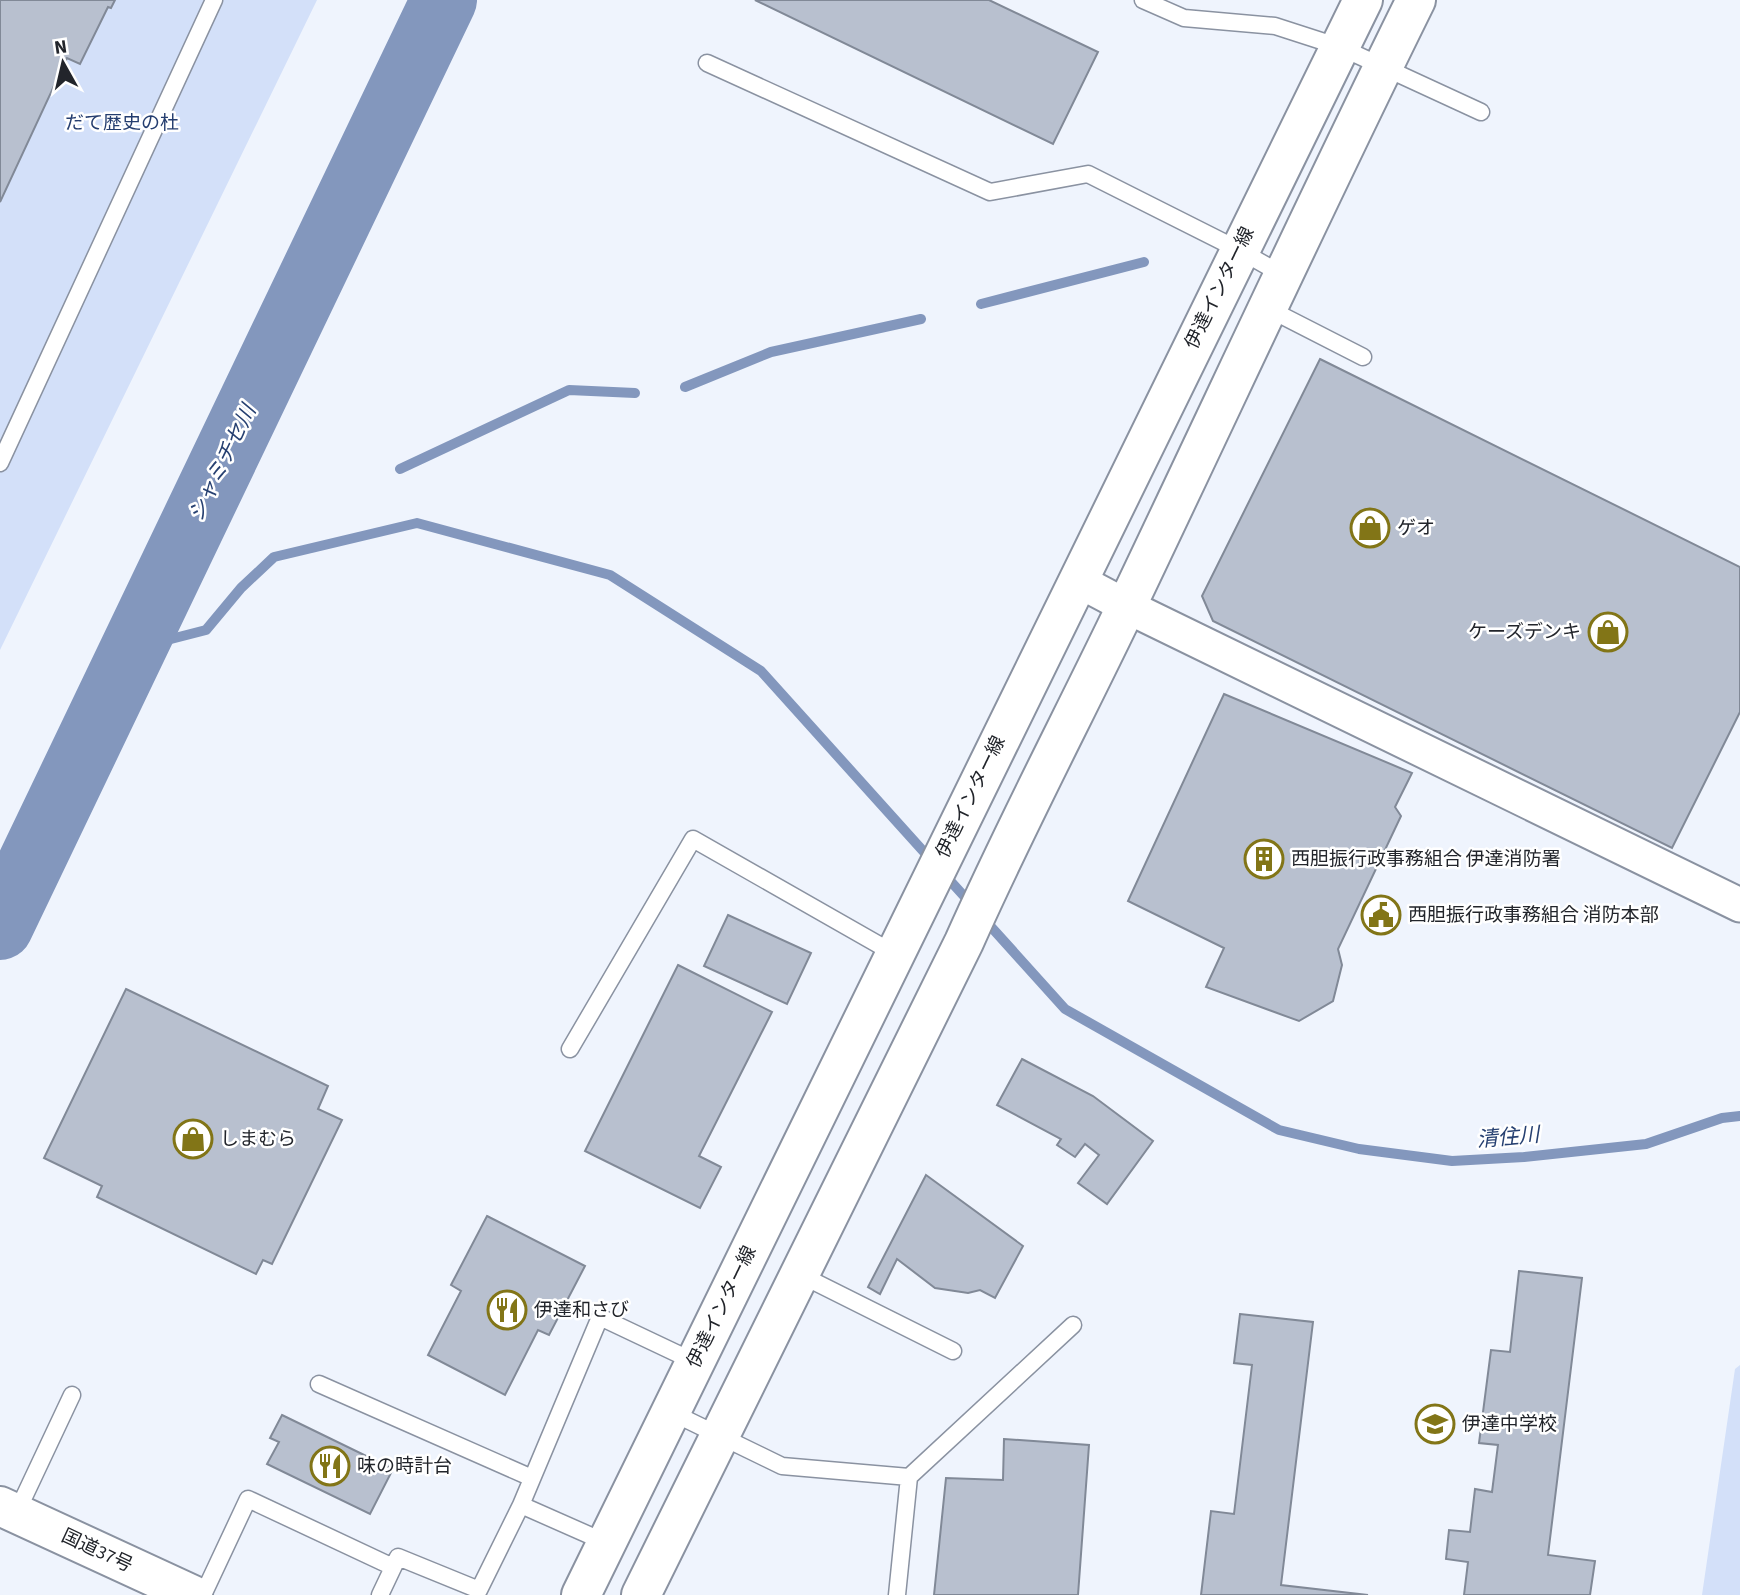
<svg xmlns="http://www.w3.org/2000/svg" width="1740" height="1595" font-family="'Source Sans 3','Noto Sans JP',sans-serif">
<rect width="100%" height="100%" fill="#eff4fd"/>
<path fill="#d3e0f9" d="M0,0H317L0,650Z
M1740,1365V1595H1702L1735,1369Z"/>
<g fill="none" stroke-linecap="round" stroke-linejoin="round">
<path stroke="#8397bd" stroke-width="10" d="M981,304L1144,262
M685,387L771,352L921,319
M400,469L569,390L635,393
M132,649L206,630L241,588L274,557L417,523L610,575L761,671L933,862
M944,874L973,906
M983,918L1065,1009L1279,1130L1359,1149L1452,1161L1524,1157L1646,1144L1722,1118L1740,1116"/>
<path stroke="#8397bd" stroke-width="66" d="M0,927L444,0"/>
</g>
<path fill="#b8c0cf" stroke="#818997" stroke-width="2" d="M0,0H115L111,8L108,7L80,64L67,58L0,202Z
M755,0H989L1098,52L1053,144Z
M1320,359L1740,567V712L1672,848L1213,621L1202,596Z
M1224,694L1412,773L1395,807L1401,816L1338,949L1342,965L1333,1001L1299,1021L1206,987L1224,948L1128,901Z
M728,915L811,953L787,1004L704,966Z
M678,965L772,1012L699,1156L721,1167L700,1208L585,1151Z
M126,989L328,1086L318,1109L342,1120L272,1264L263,1260L256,1274L97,1197L102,1186L44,1158Z
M1022,1059L1093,1096L1153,1141L1107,1204L1078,1183L1099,1155L1085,1144L1075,1157L1057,1145L1061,1139L997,1105Z
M926,1175L1023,1246L995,1298L980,1290L968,1293L935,1288L897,1259L880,1294L868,1287Z
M487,1216L585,1266L549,1335L538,1330L505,1395L428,1355L461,1291L451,1285Z
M1519,1271L1582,1278L1548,1555L1595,1561L1590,1595H1464L1468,1562L1446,1559L1449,1530L1470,1532L1475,1489L1492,1492L1498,1445L1479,1443L1491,1350L1510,1352Z
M1240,1314L1313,1322L1281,1585L1368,1595H1201L1211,1511L1234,1514L1252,1365L1234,1363Z
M282,1415L393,1469L370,1514L267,1464L279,1442L270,1438Z
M1004,1439L1089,1445L1078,1595H934L946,1478L1003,1480Z"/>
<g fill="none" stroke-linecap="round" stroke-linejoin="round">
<defs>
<path id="service" d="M1143,0L1184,18L1275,26L1340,47L1481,112
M707,63L990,192L1088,174L1239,250L1283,275
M1267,308L1363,357
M0,463L214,0
M570,1049L693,839L895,954
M799,1274L953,1351
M319,1384L532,1478
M671,1412L782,1466L909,1477L1073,1325
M521,1505L600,1317L695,1362
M16,1514L72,1395
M203,1595L248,1499L393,1567
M380,1595L398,1557L479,1590L521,1505L607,1543
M897,1595L909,1477"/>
<path id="minor" d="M1077,580L1126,606L1740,905"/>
<path id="primary" d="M581,1595L1363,0
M641,1595L964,942C1015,827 1074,716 1128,603C1224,402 1317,200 1416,0"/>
<path id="trunk" d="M0,1506L193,1595"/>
</defs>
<use href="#service" stroke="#8a92a1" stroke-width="19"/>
<use href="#minor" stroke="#8a92a1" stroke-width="37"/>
<use href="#primary" stroke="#8a92a1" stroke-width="42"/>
<use href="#trunk" stroke="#8a92a1" stroke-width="42"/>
<use href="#service" stroke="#fff" stroke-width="16"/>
<use href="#minor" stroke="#fff" stroke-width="33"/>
<use href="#primary" stroke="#fff" stroke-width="38"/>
<use href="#trunk" stroke="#fff" stroke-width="38"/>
</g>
<defs>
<symbol id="shop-ring" viewBox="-11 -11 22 22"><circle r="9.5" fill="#fff" stroke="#827517" stroke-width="1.5"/><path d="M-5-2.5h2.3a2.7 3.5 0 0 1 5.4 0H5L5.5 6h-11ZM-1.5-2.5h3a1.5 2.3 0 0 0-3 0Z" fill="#827517"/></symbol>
<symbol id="building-ring" viewBox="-11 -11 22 22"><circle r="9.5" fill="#fff" stroke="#827517" stroke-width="1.5"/><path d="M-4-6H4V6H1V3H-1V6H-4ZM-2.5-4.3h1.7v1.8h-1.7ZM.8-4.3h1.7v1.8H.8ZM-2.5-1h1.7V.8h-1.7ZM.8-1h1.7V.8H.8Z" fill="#827517"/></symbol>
<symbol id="civic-ring" viewBox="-11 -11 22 22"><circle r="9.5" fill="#fff" stroke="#827517" stroke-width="1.5"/><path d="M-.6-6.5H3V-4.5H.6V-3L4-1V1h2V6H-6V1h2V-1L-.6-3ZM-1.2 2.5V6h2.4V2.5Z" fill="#827517"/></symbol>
<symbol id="restaurant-ring" viewBox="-11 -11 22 22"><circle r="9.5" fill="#fff" stroke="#827517" stroke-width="1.5"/><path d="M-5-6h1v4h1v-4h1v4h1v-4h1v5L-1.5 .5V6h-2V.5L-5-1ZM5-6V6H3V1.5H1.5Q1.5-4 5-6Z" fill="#827517"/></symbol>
<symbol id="school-ring" viewBox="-11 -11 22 22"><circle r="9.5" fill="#fff" stroke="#827517" stroke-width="1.5"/><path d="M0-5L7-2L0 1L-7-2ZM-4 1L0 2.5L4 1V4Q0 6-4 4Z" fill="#827517"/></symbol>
</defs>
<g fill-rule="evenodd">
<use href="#shop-ring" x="1348" y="506" width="44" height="44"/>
<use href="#shop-ring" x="1586" y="610" width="44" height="44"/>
<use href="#building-ring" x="1242" y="837" width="44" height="44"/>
<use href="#civic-ring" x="1359" y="893" width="44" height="44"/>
<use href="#shop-ring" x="171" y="1117" width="44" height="44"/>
<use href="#restaurant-ring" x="485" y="1288" width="44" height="44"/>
<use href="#school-ring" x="1413" y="1402" width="44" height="44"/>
<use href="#restaurant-ring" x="308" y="1444" width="44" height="44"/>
</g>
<g text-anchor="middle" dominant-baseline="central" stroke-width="5" stroke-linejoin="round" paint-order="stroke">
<g font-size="19" fill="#243d6f" stroke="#fff">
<text x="122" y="123">だて歴史の杜</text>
</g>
<g font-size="19" fill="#22252b" stroke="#fff">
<text transform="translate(1220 288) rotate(-64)">伊達インター線</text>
<text transform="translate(971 797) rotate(-64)">伊達インター線</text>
<text transform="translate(722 1307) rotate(-64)">伊達インター線</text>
<text transform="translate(97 1551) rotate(25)">国道37号</text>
</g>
<g font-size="19" fill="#22252b" stroke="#fff" text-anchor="start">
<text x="1397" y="528">ゲオ</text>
<text x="1581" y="632" text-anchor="end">ケーズデンキ</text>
<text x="1291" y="859">西胆振行政事務組合 伊達消防署</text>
<text x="1408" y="915">西胆振行政事務組合 消防本部</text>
<text x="220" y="1139">しまむら</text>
<text x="534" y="1310">伊達和さび</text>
<text x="1462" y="1424">伊達中学校</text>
<text x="357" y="1466">味の時計台</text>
</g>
<g font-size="21" font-style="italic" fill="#264071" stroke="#fff">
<text transform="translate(222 463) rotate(-64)">シャミチセ川</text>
<text transform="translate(1508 1137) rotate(-5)">清住川</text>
</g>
</g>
<g transform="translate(63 63) rotate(352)" stroke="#ffffff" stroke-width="5" paint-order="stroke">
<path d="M0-5L12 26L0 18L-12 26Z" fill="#22252b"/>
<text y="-10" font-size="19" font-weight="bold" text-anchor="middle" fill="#22252b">N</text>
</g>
</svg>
